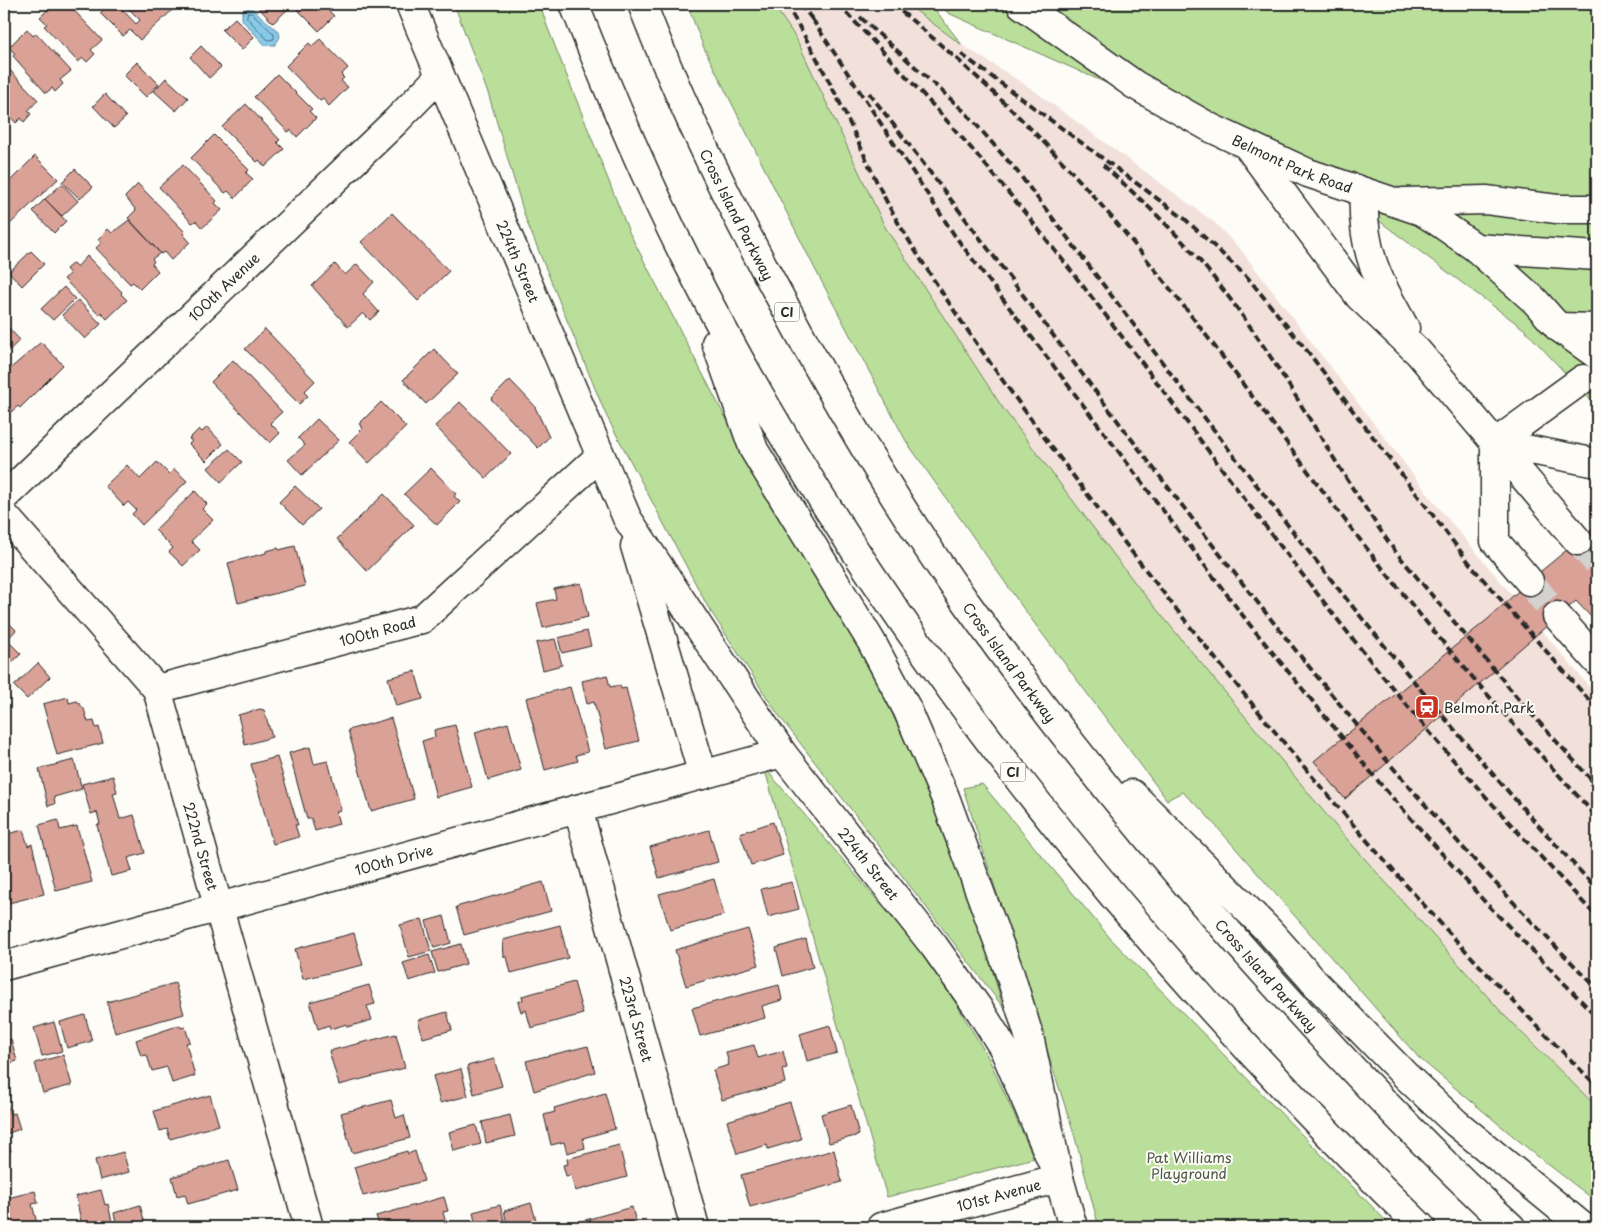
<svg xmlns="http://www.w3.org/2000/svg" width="1601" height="1231" font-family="'Playpen Sans',sans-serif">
<rect width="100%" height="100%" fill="#fdfcf7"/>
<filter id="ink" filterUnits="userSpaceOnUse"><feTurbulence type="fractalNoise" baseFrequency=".02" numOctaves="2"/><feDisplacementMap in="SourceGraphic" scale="10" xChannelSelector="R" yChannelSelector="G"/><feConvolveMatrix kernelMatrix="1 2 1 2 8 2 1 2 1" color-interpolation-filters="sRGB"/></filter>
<g filter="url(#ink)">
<path fill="#f2e1da" d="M773,4H910L912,8L962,45L1029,87L1214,222L1240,249L1438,507L1597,696V1107L1505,1016L1339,830L1139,588L1002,407L885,227L796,38Z"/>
<path fill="#badf9a" stroke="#728562" d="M454,4H540L547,26L629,232L723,413L846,616L958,852L1003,1007L777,713L708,607L606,415L526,220L489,96Z
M687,4H773L796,38L885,227L1002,407L1139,588L1339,830L1505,1016L1597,1107V1202L1536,1155L1419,1058L1202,810L1182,792L1167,800L1023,608L906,441L815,269L704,48Z
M910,4H931L962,45L912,8Z
M939,4H1597V407L1524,329L1323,179L948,13Z
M764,767L935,968L988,1057L1034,1158L887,1197Z
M982,784L1110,938L1392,1227H1099L1074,1134L963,788Z"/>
<path fill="#87cae8" stroke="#628a9c" d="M250,7L279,32L280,37L275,45H265L242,20V11Z"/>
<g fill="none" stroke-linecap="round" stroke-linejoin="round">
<path stroke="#506b77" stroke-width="1" d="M248,12L252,13L274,34V39L268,40L247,18Z"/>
</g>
<path fill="#daa197" stroke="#2b2b2b" d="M54,4H63L65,6L68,4L102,40L91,50L95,54L87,62L83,58L78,62L44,26L47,24L40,17Z
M110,4H117L136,24L140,20L124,4H179L140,40L130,30L123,36L100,13Z
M255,4H281L287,10L273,23Z
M292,4H322L334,16L319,31Z
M235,18L254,37L242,50L222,30Z
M27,29L33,36L36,33L71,71L60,80L63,84L55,92L52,88L46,93L13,56L15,54L9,47Z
M320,39L348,68L341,75L344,78L341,81L348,87L329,106L323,99L320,101L286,66L309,43L312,46Z
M201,46L221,67L209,78L190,57Z
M137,62L159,84L146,97L124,75Z
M5,65L38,100L28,111L31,114L24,122L21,118L16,123L4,110Z
M277,74L312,109L309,111L316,118L297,137L291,130L288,132L254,97Z
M166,78L188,98L176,111L154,91Z
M105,94L126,117L114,128L93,106Z
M246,104L280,140L277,142L284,149L265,167L259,160L257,162L222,127Z
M214,135L249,170L246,173L253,179L235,198L228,191L225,193L191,158Z
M35,156L58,179L10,224L4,219V187Z
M183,165L217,201L215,203L222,210L202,228L196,221L192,223L159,187Z
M75,169L93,187L80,199L62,182Z
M62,184L78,201L62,216L45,199Z
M138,184L185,232L183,234L190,242L171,260L164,252L161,254L128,218L136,210L125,197Z
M45,199L66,221L54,233L33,211Z
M392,213L449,271L418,301L361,242Z
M129,220L160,253L152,259L154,261L152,264L158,271L140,289L133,282L130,284L96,248L101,243L98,239L108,229L112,233Z
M31,251L44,264L22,286L9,272Z
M87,256L122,292L121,294L127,300L107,319L101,312L99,315L64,279L70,274L66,269L73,263L77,267Z
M335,264L345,275L357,264L374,282L363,294L379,312L370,320L363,313L348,327L312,286Z
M64,287L75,299L53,320L41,309Z
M78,300L101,324L85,339L62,315Z
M4,323L20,340L4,355Z
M265,329L315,381L304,392L308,396L299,404L245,349Z
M41,342L63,365L20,408L18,406L11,412L4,404V374Z
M434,349L458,374L426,404L403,380Z
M233,360L282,412L270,423L280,433L270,443L211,382Z
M510,380L534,405L549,437L538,448L491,399Z
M381,402L406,427L369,463L349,442L363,428L359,424Z
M460,402L511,454L486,478L435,426Z
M317,419L339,440L302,475L288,460L305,445L298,438Z
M207,427L223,444L206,461L189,444L192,441L189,439L199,429L202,432Z
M229,449L242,462L221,482L208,468Z
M157,462L169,474L174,469L187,481L142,525L132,514L136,510L128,502L124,506L105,486L127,465L140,479Z
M431,468L456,494L454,496L460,502L437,525L404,494Z
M295,486L319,509L302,525L279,502Z
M195,491L207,504L202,509L213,520L191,541L200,550L183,566L169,552L173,548L155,530Z
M384,494L414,525L367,571L337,539Z
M1597,525V617L1594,620L1576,601L1345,799L1314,761L1488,619L1529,581Z
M295,546L305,586L238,603L228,563L266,553V551L278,548L279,550Z
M581,583L588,617L543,628L537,603L556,599L554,589Z
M4,618L16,630L7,640L21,654L4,670Z
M587,631L591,646L562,653L558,638Z
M555,639L562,665L543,670L536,643Z
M38,663L50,677L27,699L14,686Z
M415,671L423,699L396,706L388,678Z
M607,675L610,687L620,685L621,689L626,688L639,741L606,749L594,702L587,704L582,681Z
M570,687L588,752L576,755L578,761L545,770L526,698Z
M68,697L69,703L77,701L84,709L88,722L94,721L96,728L99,727L103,743L57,755L43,704Z
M260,709L264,710L272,737L245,745L238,715Z
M391,718L414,799L371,811L348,730Z
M508,723L521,770L488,780L475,732Z
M455,725L472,787L436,797L422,741L435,737L434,730Z
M310,747L314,764L328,761L341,810L336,812L339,824L315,831L311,818L307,819L289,753Z
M277,757L298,825H295L299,837L273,844L251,764Z
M74,760L82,789L54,797L55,804L48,806L39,769Z
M113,776L117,792L113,793L120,819L134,815L145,853L128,858L132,871L111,876L97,825L100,824L97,812L91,814L82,784Z
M58,820L60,830L77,826L92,882L56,891L39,825Z
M773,822L783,855L751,865L740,833Z
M23,830L28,846L32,844L44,894L9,903L4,882V852L7,851L4,835Z
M709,830L718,862L659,878L650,847Z
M714,879L724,915L670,930L659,894Z
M543,882L551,911L464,935L456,907Z
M792,882L799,909L768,917L761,889Z
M444,916L451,943L434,948L426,921Z
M422,919L431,951L409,957L400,925Z
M560,925L568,958L511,973L507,957H504L503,940Z
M748,929L759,965L686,986L675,950Z
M354,933L363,965L303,979L295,949Z
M806,939L813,967L783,976L776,948Z
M461,944L466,964L438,972L432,952Z
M429,955L435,973L409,981L403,963Z
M574,982L583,1014L531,1028L526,1010L521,1012L518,1002L523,1000L522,996Z
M175,983L184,1014L115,1033L107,1002Z
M369,985L375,1004L367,1006L372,1020L347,1027V1024L330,1029L329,1025L318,1029L310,1002Z
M779,985L782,1000L762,1006L765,1018L700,1036L692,1008Z
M447,1012L452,1030L423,1038L418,1020Z
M85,1015L92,1041L67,1048L60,1022Z
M54,1022L62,1051L42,1056L34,1028Z
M180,1025L181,1028L185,1027L190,1042L186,1043L195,1076L172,1083L167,1067L152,1071L147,1055L141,1056L136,1040Z
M830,1025L837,1053L807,1061L800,1034Z
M396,1034L405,1068L339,1085L329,1051Z
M11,1039L17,1061L4,1065V1041Z
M754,1045L758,1058L783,1051L787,1068L782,1069L785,1083L722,1100L713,1070L729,1065L726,1052Z
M588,1046L595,1072L534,1091L526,1061Z
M63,1055L72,1085L43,1093L35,1063Z
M494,1059L502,1086L474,1094L467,1066Z
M461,1069L468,1096L440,1103L433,1076Z
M605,1093L615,1129L583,1138L585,1148L567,1153L564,1142L551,1145L544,1115L555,1112L554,1108Z
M210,1095L219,1125L170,1139L167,1129L160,1131L154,1111Z
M4,1096L10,1114L15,1113L20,1129L6,1134L11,1151L4,1153Z
M391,1100L396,1118L404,1115L410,1138L352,1153L341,1113Z
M790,1102L801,1139L768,1149L767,1145L737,1154L727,1121Z
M851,1105L859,1135L829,1143L821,1114Z
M510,1115L515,1136L486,1143L482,1122Z
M476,1125L481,1144L454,1151L449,1132Z
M619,1145L627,1177L575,1191L571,1175L566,1176L563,1165L568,1164L567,1159Z
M834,1150L842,1182L750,1207L741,1175Z
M407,1151L408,1154L415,1151L424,1181L363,1196L354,1167Z
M123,1152L129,1172L100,1180L95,1160Z
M229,1160L238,1190L188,1204L185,1194L177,1196L172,1177Z
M101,1190L105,1205L108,1204L112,1222L82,1227L76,1196Z
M35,1191L38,1203L32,1204L38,1227H4V1199Z
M444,1197L448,1211L443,1212L447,1227H380L376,1216Z
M531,1203L537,1223L521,1227H508L504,1211Z
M140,1205L145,1224L132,1227H117L114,1213Z
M500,1205L506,1227H476L473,1212Z
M632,1207L637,1227H560Z"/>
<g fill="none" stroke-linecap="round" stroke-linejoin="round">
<path stroke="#d3d2ce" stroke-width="28" stroke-dasharray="28 14" stroke-linecap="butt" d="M1578,541L1597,562
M1529,581L1557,616"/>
<defs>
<g id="minor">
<path id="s1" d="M410,4L627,518L782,753L934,946L981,1012L1004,1049L1059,1178L1073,1227"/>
<path id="s2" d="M1021,4L1135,85L1211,128L1308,173L1421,211L1440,223L1476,248L1535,301L1558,327L1597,355"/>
<path d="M1249,148L1359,296L1418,352L1495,443V541L1529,581"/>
<path d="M1364,192C1361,250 1378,280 1405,328"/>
<path d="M1404,202L1486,200L1557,209H1597"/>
<path d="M1476,248L1597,256"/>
<path d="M1558,327L1597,328"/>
<path d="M1495,443L1578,541"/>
<path d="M1495,443L1583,379"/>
<path d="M1495,443L1597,463"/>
<path id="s3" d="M4,497L396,121L440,76"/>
<path id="s4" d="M4,515L157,689L309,1227"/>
<path d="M635,546L703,775"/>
<path d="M1557,616L1597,661"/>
<path id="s5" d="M157,689L422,619L600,456"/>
<path id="s6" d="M578,809L695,1227"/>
<path id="s7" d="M4,966L782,753"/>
<path id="s8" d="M881,1227L1059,1178"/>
</g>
<g id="highway">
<path d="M574,4C608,90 644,176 686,259C870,623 1131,942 1421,1227"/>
<path id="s9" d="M642,4C681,105 729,204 781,299C837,404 897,508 967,604C1046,715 1132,822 1222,925C1314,1030 1409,1133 1511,1227"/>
<path d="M716,343L754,450L871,641L907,709L945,797L1009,971L1029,1036L1059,1178"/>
<path d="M1132,794L1269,931L1317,985L1407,1077L1456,1123L1583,1227"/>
</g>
</defs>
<use href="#minor" stroke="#2b2b2b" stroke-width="31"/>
<use href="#highway" stroke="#2b2b2b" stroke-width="31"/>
<use href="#minor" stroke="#fdfcf7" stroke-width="28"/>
<use href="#highway" stroke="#fdfcf7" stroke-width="28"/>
<path stroke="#2b2b2b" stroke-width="4" stroke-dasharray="8 4" stroke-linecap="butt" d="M786,4C809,43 831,83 850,124C868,162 883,199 905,234C977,352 1063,463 1148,573C1288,753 1434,926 1597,1086
M800,4L816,24
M838,4C887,56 937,108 983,162C1136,344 1268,541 1421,722C1477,789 1537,853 1597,917
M892,4C955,55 1015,110 1070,170C1176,286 1265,417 1361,541C1436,637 1515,728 1597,817
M860,17L966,113L1016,170C1204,416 1385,664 1597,889
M812,19L955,236L1250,625L1383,787L1484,901L1597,1017
M961,54L1185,219L1248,278L1308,352L1474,569L1597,709
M869,93C1104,395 1324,719 1597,988
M1103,165C1143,201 1184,239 1217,282C1284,366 1332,464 1395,551L1527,709L1597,786"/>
</g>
</g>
<defs>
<symbol id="station-square" viewBox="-11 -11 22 22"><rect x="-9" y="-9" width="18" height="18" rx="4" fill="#c8321e" stroke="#fdfcf7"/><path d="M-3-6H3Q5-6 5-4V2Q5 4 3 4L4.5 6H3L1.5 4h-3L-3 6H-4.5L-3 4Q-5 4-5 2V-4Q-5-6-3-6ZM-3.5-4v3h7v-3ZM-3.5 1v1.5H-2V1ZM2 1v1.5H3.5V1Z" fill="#fff"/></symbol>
</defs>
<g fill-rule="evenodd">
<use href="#station-square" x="1413" y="693" width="28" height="28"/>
</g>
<g text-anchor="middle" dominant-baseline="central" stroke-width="4" stroke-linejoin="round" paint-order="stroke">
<g fill="#fdfcf7" stroke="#6a6a68" stroke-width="1">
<rect x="774.5" y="302.5" width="25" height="19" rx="4"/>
<rect x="1000.5" y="762.5" width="25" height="19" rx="4"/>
</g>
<g font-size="12" font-weight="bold" fill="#2b2b2b">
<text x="787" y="312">CI</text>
<text x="1013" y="772">CI</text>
</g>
<g font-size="14" fill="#2b2b2b" stroke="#fdfcf7">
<text stroke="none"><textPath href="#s2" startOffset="316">Belmont Park Road</textPath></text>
<text stroke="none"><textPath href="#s9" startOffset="231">Cross Island Parkway</textPath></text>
<text stroke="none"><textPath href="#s1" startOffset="279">224th Street</textPath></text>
<text stroke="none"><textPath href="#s3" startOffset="304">100th Avenue</textPath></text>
<text stroke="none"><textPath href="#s5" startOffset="228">100th Road</textPath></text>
<text stroke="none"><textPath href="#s9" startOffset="756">Cross Island Parkway</textPath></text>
<text stroke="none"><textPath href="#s4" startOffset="395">222nd Street</textPath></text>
<text stroke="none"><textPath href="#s7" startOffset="404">100th Drive</textPath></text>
<text stroke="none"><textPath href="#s1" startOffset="980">224th Street</textPath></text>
<text stroke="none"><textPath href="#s9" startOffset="1161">Cross Island Parkway</textPath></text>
<text stroke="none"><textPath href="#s6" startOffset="218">223rd Street</textPath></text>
<text stroke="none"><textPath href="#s8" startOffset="122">101st Avenue</textPath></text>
</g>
<g font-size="14" fill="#2b2b2b" stroke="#fdfcf7" text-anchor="start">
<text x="1444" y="707">Belmont Park</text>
</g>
<g font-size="14" fill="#4f5847" stroke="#fdfcf7">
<text x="1189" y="1157">Pat Williams<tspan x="1189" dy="16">Playground</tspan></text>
</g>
</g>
<rect width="1601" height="1231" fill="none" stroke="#fdfcf7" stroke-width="20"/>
<rect x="10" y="10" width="1581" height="1211" fill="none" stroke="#2b2b2b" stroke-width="2" filter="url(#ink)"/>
</svg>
